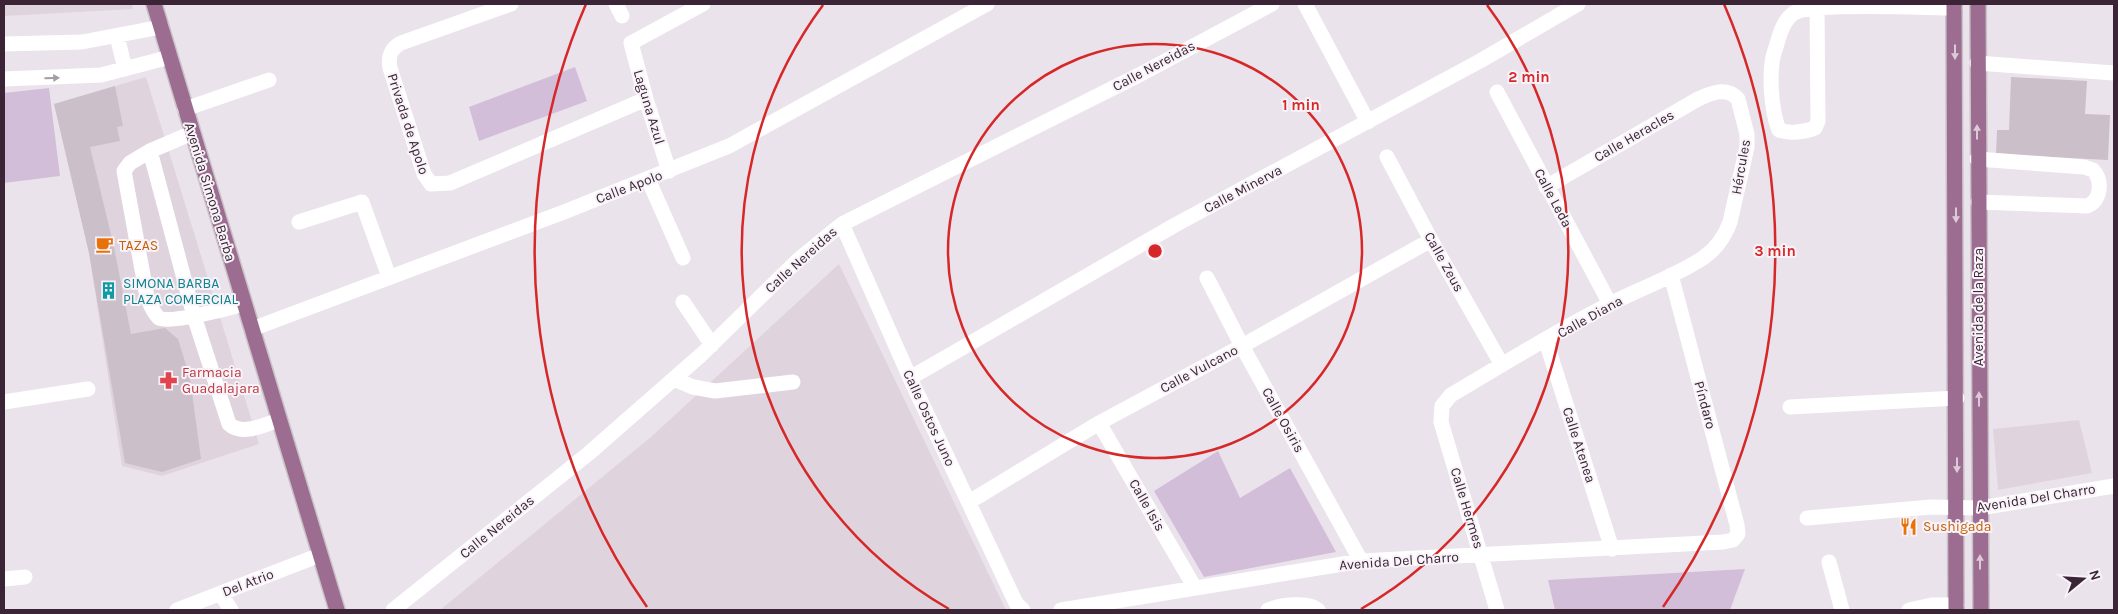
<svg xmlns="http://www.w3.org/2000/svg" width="2118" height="614" font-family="Karla,sans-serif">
<rect width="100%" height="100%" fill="#ebe3eb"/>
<path fill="#dfd4de" d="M4,4H132L133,9L4,16Z
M146,77L259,444L162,476L122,466L89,253L54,104Z
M839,264L1006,610H440L651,437Z
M2079,420L2092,473L1998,490L1993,429Z"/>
<path fill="#d3beda" d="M575,67L587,101L479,141L469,107Z
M49,88L60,176L4,183V93Z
M1218,451L1240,498L1290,468L1336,552L1204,577L1154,491Z
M1745,569L1730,610H1555L1548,580Z"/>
<path fill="#cbbfca" d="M2011,77L2087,81L2085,114L2110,115L2108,160L1996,154L1997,130H2009Z
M115,86L123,126L117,127L120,141L90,147L114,247L131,334L165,328L178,339L190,378L201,459L162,472L125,463L89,253L54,104Z"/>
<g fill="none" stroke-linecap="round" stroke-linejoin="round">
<defs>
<path id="major" d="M154,4L337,610
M1954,4L1956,610
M1978,4L1981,610"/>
</defs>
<use href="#major" stroke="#c8c2c6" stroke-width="18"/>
<path stroke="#fff" stroke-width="15" d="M511,4L401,43C390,49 388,57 390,68L424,174L431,184L450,183L646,99
M616,4L622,16
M1305,4L1368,122
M1817,7L1818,121L1815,128C1805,132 1789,134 1779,130C1771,110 1768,70 1775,50C1779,38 1782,21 1794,13C1812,2 1926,8 1954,8
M117,36L125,69
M4,44L82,42L161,27
M1977,63L2114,73
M4,79L101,75L170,57
M1497,92L1610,304
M185,109L269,80
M192,133L150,151L194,316L229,424C242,436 264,425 279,420
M150,151L130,163L124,171L147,297C150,304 153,313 159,318C170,324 230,308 244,304
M1387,157L1431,240L1502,365
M1977,159L2084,167L2093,170C2103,181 2101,201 2087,206L1978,202
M669,171L646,99L631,43L703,4
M648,179L683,258
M299,222L362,202L389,277
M842,224L910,378L1016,603L1023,610
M1207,278L1242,346L1361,561
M683,302L712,345
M252,329L564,212L729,146L987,4
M1546,341L1612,549
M910,378L1175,225L1480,61L1578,4
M674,379L693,387L715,391L793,382
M4,402L88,389
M1790,407L1957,398
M1099,423L1195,588
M969,502L1099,423L1242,346L1431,240
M1807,518L1931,507L1980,508L2114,486
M1829,562L1842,610
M4,579L25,577
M221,594L231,610
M177,610L320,555
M393,610L588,454L701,355L799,259L842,224L1139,75L1272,4
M1061,610L1361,561L1723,542L1733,540L1738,534L1737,525L1671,275
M1268,610C1280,605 1308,601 1318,610
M1497,610L1441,422L1442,406L1451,395C1504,364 1556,331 1610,304C1641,288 1674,277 1703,258C1716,249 1725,236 1730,222L1747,147V134L1738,99C1727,86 1711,93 1698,99L1546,187
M1909,610L1932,605H1956"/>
<use href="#major" stroke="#9c6c91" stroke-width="15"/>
</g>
<defs><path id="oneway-solid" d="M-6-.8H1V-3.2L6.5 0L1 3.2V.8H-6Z" transform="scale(1.25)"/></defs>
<g fill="#dccad9">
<use href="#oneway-solid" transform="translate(1955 52) rotate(90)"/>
<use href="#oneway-solid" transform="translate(1977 132) rotate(-90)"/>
<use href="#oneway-solid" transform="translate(1956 215) rotate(90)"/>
<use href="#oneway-solid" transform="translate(1979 399) rotate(-90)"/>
<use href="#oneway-solid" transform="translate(1957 465) rotate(90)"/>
<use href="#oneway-solid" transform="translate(1980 562) rotate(-90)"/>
</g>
<use fill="#a69ca4" href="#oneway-solid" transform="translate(52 78) rotate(-2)"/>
<g fill="none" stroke="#d62828" stroke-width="2.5">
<circle cx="1155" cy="251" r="207"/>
<path d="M949 609A413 413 0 0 1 823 5M1487 5A413 413 0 0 1 1361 609"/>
<path d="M647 607A620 620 0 0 1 586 4M1724 4A620 620 0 0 1 1663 607"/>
</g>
<defs>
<symbol id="cafe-bare" viewBox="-9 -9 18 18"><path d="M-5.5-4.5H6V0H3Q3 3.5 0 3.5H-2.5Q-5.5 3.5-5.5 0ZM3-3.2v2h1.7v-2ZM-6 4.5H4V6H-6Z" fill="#e8710a" stroke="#f8f3f8" stroke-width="2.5" paint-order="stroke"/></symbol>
<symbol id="building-bare" viewBox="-9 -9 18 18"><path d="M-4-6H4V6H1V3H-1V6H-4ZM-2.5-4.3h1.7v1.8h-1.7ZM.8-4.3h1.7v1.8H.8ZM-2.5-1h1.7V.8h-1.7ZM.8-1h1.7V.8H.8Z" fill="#0f9aa8" stroke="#f8f3f8" stroke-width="2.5" paint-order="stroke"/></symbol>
<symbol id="pharmacy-bare" viewBox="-9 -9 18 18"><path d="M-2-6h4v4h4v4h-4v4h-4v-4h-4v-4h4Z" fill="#e0444e" stroke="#f8f3f8" stroke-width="2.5" paint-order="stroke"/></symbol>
<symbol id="restaurant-bare" viewBox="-9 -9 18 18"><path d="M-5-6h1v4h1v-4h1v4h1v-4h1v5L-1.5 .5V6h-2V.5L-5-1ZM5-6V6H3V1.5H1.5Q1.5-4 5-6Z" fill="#e8710a" stroke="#f8f3f8" stroke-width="2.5" paint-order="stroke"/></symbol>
</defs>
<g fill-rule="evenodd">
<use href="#cafe-bare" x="92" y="232" width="25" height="25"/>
<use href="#building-bare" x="96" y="278" width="25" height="25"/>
<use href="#pharmacy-bare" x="156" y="368" width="25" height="25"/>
<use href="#restaurant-bare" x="1896" y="514" width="25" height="25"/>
</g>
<g text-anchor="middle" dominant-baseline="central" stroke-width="4" stroke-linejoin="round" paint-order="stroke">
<g font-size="14" fill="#3a2435" stroke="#f8f3f8">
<text transform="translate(1154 66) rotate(-28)">Calle Nereidas</text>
<text transform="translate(649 107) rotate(73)">Laguna Azul</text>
<text transform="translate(408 124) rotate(72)">Privada de Apolo</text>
<text transform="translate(1634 136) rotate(-30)">Calle Heracles</text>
<text transform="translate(1741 167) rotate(-80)">Hércules</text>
<text transform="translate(629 187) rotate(-21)">Calle Apolo</text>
<text transform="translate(1243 189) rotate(-28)">Calle Minerva</text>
<text transform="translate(210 192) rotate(73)">Avenida Simona Barba</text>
<text transform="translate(1553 198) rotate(62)">Calle Leda</text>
<text transform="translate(801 260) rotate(-42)">Calle Nereidas</text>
<text transform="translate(1444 262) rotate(61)">Calle Zeus</text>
<text transform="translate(1978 307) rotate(-90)">Avenida de la Raza</text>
<text transform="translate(1590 317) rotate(-29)">Calle Diana</text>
<text transform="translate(1199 369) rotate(-28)">Calle Vulcano</text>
<text transform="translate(1705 405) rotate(75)">Píndaro</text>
<text transform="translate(929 418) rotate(65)">Calle Ostos Juno</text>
<text transform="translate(1283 420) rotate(61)">Calle Osiris</text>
<text transform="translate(1579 445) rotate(72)">Calle Atenea</text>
<text transform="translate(2036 498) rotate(-9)">Avenida Del Charro</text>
<text transform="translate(1147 505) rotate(60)">Calle Isis</text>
<text transform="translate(1467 508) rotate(73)">Calle Hermes</text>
<text transform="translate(497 527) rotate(-39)">Calle Nereidas</text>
<text transform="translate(1399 561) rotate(-4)">Avenida Del Charro</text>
<text transform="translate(248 583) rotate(-21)">Del Atrio</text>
</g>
<g font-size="14" fill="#c56008" stroke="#f8f3f8" text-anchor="start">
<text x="119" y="245">TAZAS</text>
<text x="1923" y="526">Sushigada</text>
</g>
<g font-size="14" fill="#0d838f" stroke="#f8f3f8" text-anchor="start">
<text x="123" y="283">SIMONA BARBA<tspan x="123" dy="16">PLAZA COMERCIAL</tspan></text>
</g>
<g font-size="14" fill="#be3a42" stroke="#f8f3f8" text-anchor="start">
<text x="182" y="372">Farmacia<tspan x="182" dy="16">Guadalajara</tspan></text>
</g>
</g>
<circle cx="1155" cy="251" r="8" fill="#d62828" stroke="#f8f3f8" stroke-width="2.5"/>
<g font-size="15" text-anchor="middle" font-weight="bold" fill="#d62828" stroke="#f8f3f8" stroke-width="4" stroke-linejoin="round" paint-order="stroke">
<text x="1529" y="82">2 min</text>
<text x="1301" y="110">1 min</text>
<text x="1775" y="256">3 min</text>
</g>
<rect width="2118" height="614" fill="none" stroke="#3a2435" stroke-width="10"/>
<g transform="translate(2083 579) rotate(72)" stroke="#f8f3f8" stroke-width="4" paint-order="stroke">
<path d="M0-4L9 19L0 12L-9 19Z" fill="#3a2435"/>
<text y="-8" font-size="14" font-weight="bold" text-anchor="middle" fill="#3a2435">N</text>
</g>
</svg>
